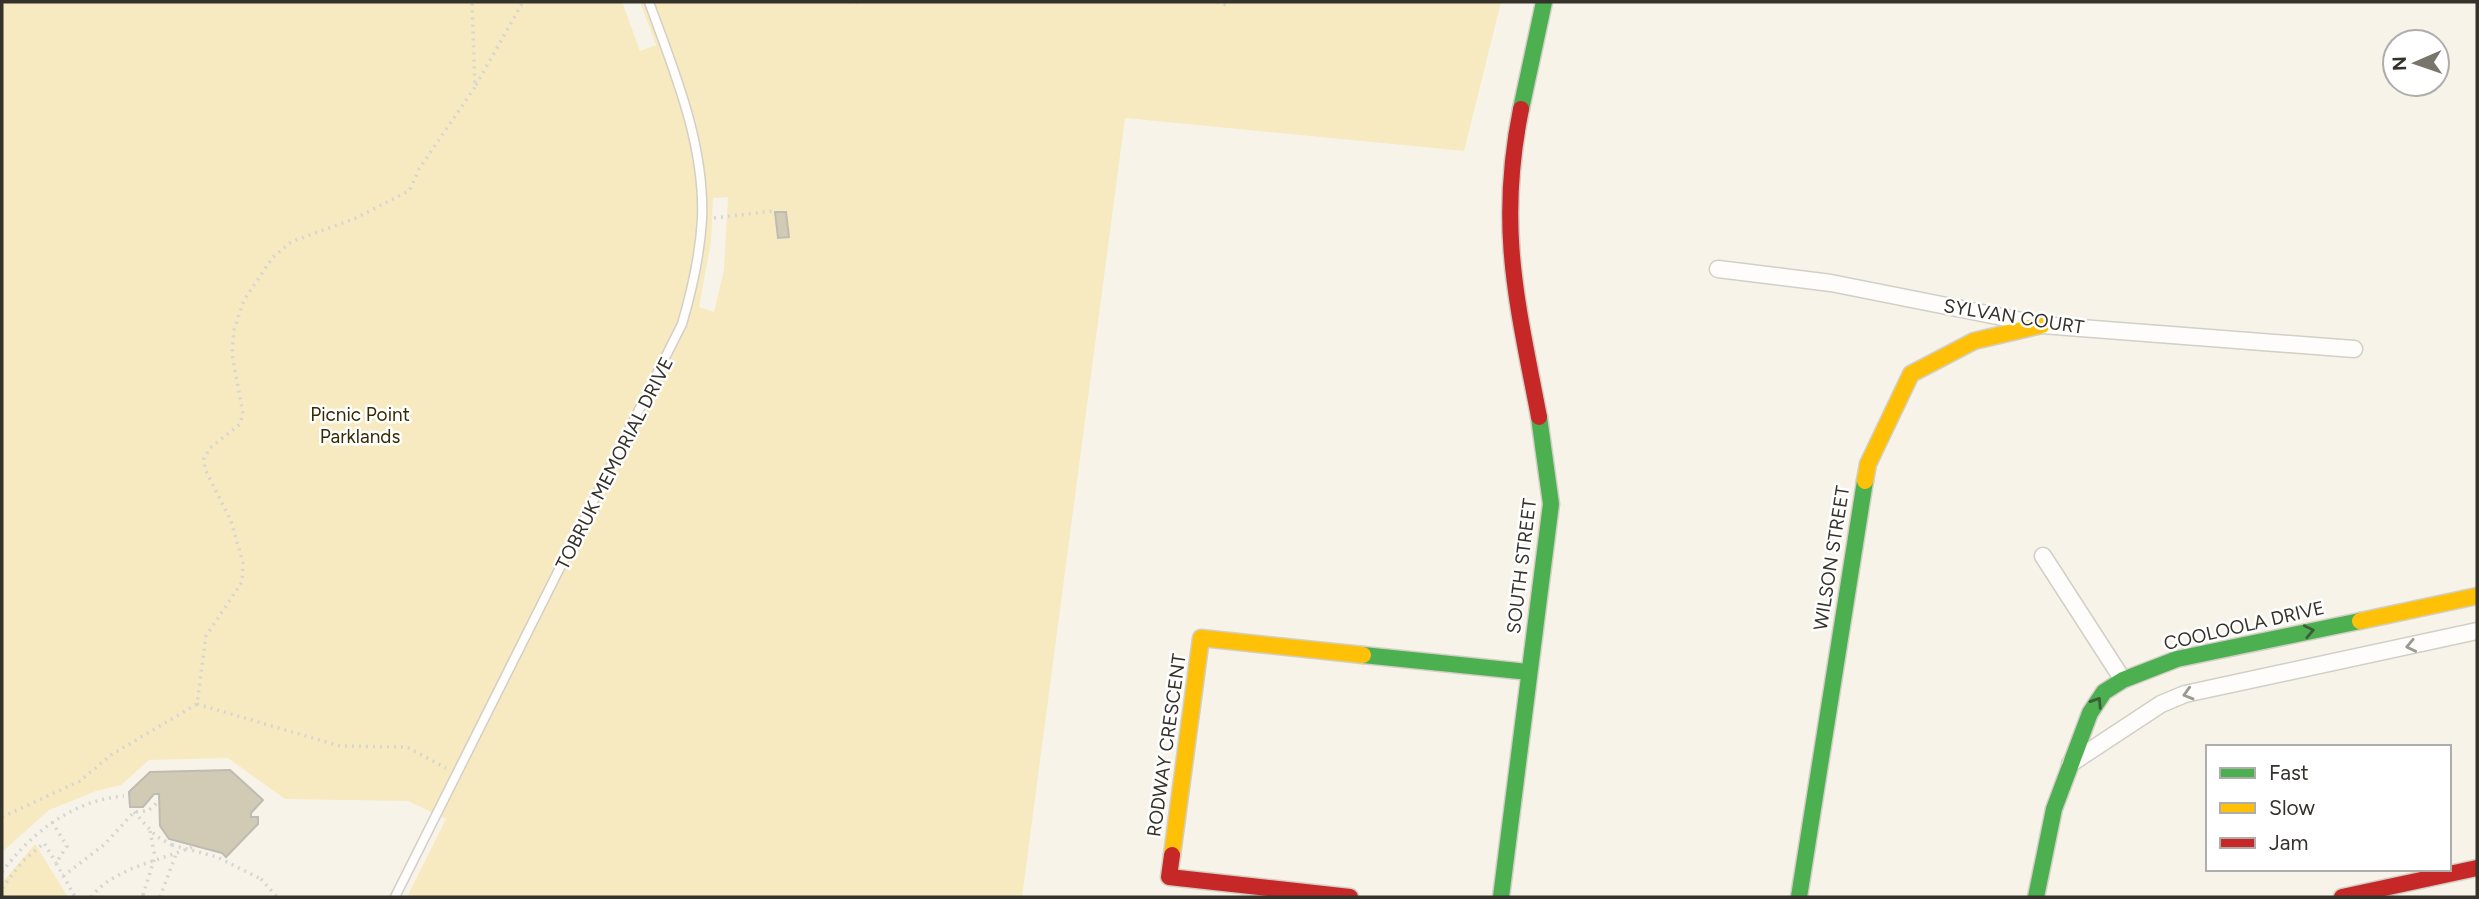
<svg xmlns="http://www.w3.org/2000/svg" width="2479" height="899" font-family="Figtree,sans-serif">
	<rect width="100%" height="100%" fill="#f7f3e8"/>
	<!-- green -->
	<g fill="#f7eac0" fill-rule="evenodd">
		<path d="M2,2h620l18,49 16,-6 -16,-43h861l-37,149 -339,-33 -103,779h-615l39,-78 -38,-18 -123,-2 -57,-41 -79,2 -28,25 -25,6 -47,19 -47,42zM728,197l-4,73 -10,42 -15,-5 12,-65 2,-44z"/>
		<path d="M35,844l33,53h-66v-14z"/>
	</g>
	<!-- building -->
	<g fill="#d1cab4" stroke="#bebbb3" stroke-width="2">
		<path d="M775,212h11l3,25 -11,1z"/>
		<path d="M230,770l33,30 -12,13v4h7v7l-32,33 -4,-4 -53,-14 -9,-13 -1,-32h-5l-11,13h-13l-1,-15 21,-20z"/>
	</g>
	<g fill="none" stroke-linecap="round" stroke-linejoin="round">
		<defs>
			<path id="lane" d="M395,897l287,-573c10,-34 18,-69 20,-105 3,-75 -28,-148 -53,-217"/>
			<g id="street">
				<path d="M1718,269l113,14 211,42 312,24"/>
				<path d="M2043,556l80,124"/>
				<path d="M2070,764l91,-60 24,-10 292,-63"/>
			</g>
			<g id="fast">
				<path d="M1521,109l23,-107"/>
				<path d="M1363,655l166,17"/>
				<path d="M1501,897l50,-393 -12,-87"/>
				<path d="M1799,897l66,-416"/>
				<path d="M2036,897l18,-88 36,-96 14,-21 19,-12 54,-21 183,-38"/>
			</g>
			<g id="slow">
				<path d="M1865,481l3,-17 43,-90 63,-33 68,-16"/>
				<path d="M2360,621l117,-25"/>
				<path d="M1172,855l29,-217 162,17"/>
			</g>
			<g id="jam">
				<path d="M1521,109c-24,118 -4,193 18,308"/>
				<path d="M1172,855l-3,22 181,20"/>
				<path d="M2342,897l135,-29"/>
			</g>
		</defs>
		<!-- lane casing -->
		<use href="#lane" stroke="#d2cfc6" stroke-width="11"/>
		<!-- street casing -->
		<use href="#street" stroke="#d2cfc6" stroke-width="19"/>
		<!-- fast casing -->
		<use href="#fast" stroke="#d2cfc6" stroke-width="19"/>
		<!-- slow casing -->
		<use href="#slow" stroke="#d2cfc6" stroke-width="19"/>
		<!-- jam casing -->
		<use href="#jam" stroke="#d2cfc6" stroke-width="19"/>
		<!-- path -->
		<g stroke="#d7d5d2" stroke-width="3.5" stroke-dasharray="2 5" stroke-linecap="butt">
			<path d="M849,2h12"/>
			<path d="M1217,2l9,3 1,-3"/>
			<path d="M476,85l47,-83"/>
			<path d="M714,218l59,-7"/>
			<path d="M197,704l143,42 67,1 39,21"/>
			<path d="M134,812l22,24 16,9"/>
			<path d="M2,817l78,-36 31,-26 86,-51 9,-68 36,-54 1,-19 -12,-42 -26,-52 -1,-11 6,-10 30,-24 3,-10 -11,-60 2,-24 10,-30 29,-43 18,-15 65,-24 53,-27 10,-22 56,-82 -3,-85"/>
			<path d="M52,822l15,24 -11,17 19,34"/>
			<path d="M150,831l5,26"/>
			<path d="M2,872c29,-39 71,-72 122,-76"/>
			<path d="M63,876l42,-32 29,-32 14,-1 11,-10"/>
			<path d="M261,879l16,18"/>
			<path d="M2,888l21,-27 21,-18 12,20"/>
			<path d="M143,895v2"/>
			<path d="M91,897c23,-29 68,-36 101,-50"/>
			<path d="M160,897l16,-43"/>
		</g>
		<!-- lane -->
		<use href="#lane" stroke="#fefdfc" stroke-width="8"/>
		<!-- street -->
		<use href="#street" stroke="#fefdfc" stroke-width="16"/>
		<!-- fast -->
		<use href="#fast" stroke="#4caf50" stroke-width="16"/>
		<!-- slow -->
		<use href="#slow" stroke="#ffc107" stroke-width="16"/>
		<!-- jam -->
		<use href="#jam" stroke="#c62828" stroke-width="16"/>
		<!-- path-bridge -->
		<g stroke="#d7d5d2" stroke-width="3.5" stroke-dasharray="2 5" stroke-linecap="butt">
			<path d="M172,845l45,12 44,22"/>
			<path d="M143,895l12,-38"/>
		</g>
	</g>
	<!-- one-way arrows -->
	<defs><path id="oneway-chevron" d="M-2-3.5L2.5 0L-2 3.5" fill="none" stroke-width="1.6" stroke-linecap="round" stroke-linejoin="round" transform="scale(1.75)"/></defs>
	<g stroke="#3c5e37">
		<use href="#oneway-chevron" transform="translate(2309 631) rotate(-12)"/>
		<use href="#oneway-chevron" transform="translate(2097 702) rotate(-57)"/>
	</g>
	<g stroke="#999893">
		<use href="#oneway-chevron" transform="translate(2411 646) rotate(168)"/>
		<use href="#oneway-chevron" transform="translate(2188 694) rotate(164)"/>
	</g>
	<g text-anchor="middle" stroke-width="5" stroke-linejoin="round" paint-order="stroke">
		<!-- street labels -->
		<g font-size="19" fill="#34322a" stroke="#fff">
			<text transform="translate(2014 316) rotate(9)" y="7">SYLVAN COURT</text>
			<text transform="translate(614 463) rotate(-63)" y="7">TOBRUK MEMORIAL DRIVE</text>
			<text transform="translate(1831 558) rotate(-81)" y="7">WILSON STREET</text>
			<text transform="translate(1521 566) rotate(-83)" y="7">SOUTH STREET</text>
			<text transform="translate(2244 625) rotate(-13)" y="7">COOLOOLA DRIVE</text>
			<text transform="translate(1166 745) rotate(-82)" y="7">RODWAY CRESCENT</text>
		</g>
		<!-- park labels -->
		<g font-size="19" fill="#372b02" stroke="#fff">
			<text x="360" y="421">Picnic Point<tspan x="360" dy="22">Parklands</tspan></text>
		</g>
	</g>
	<!-- border -->
	<rect width="2479" height="899" fill="none" stroke="#34322a" stroke-width="7"/>
	<!-- legend -->
	<rect x="2206" y="745" width="245" height="126" fill="#ffffff" stroke="#aeadaa" stroke-width="2"/>
	<rect x="2220" y="768" width="35" height="10" fill="#4caf50" stroke="#aeadaa" stroke-width="2"/>
	<text x="2269" y="780" font-size="21" fill="#34322a">Fast</text>
	<rect x="2220" y="803" width="35" height="10" fill="#ffc107" stroke="#aeadaa" stroke-width="2"/>
	<text x="2269" y="815" font-size="21" fill="#34322a">Slow</text>
	<rect x="2220" y="838" width="35" height="10" fill="#c62828" stroke="#aeadaa" stroke-width="2"/>
	<text x="2269" y="850" font-size="21" fill="#34322a">Jam</text>
	<!-- north arrow -->
	<g transform="translate(2416 63) rotate(268)"><circle r="33" fill="#ffffff" stroke="#aeadaa" stroke-width="2"/>
	<path d="M0-5L12 26L0 18L-12 26Z" fill="#78766c"/>
	<text y="-10" font-size="19" font-weight="bold" text-anchor="middle" fill="#34322a">N</text>
	</g>
</svg>
